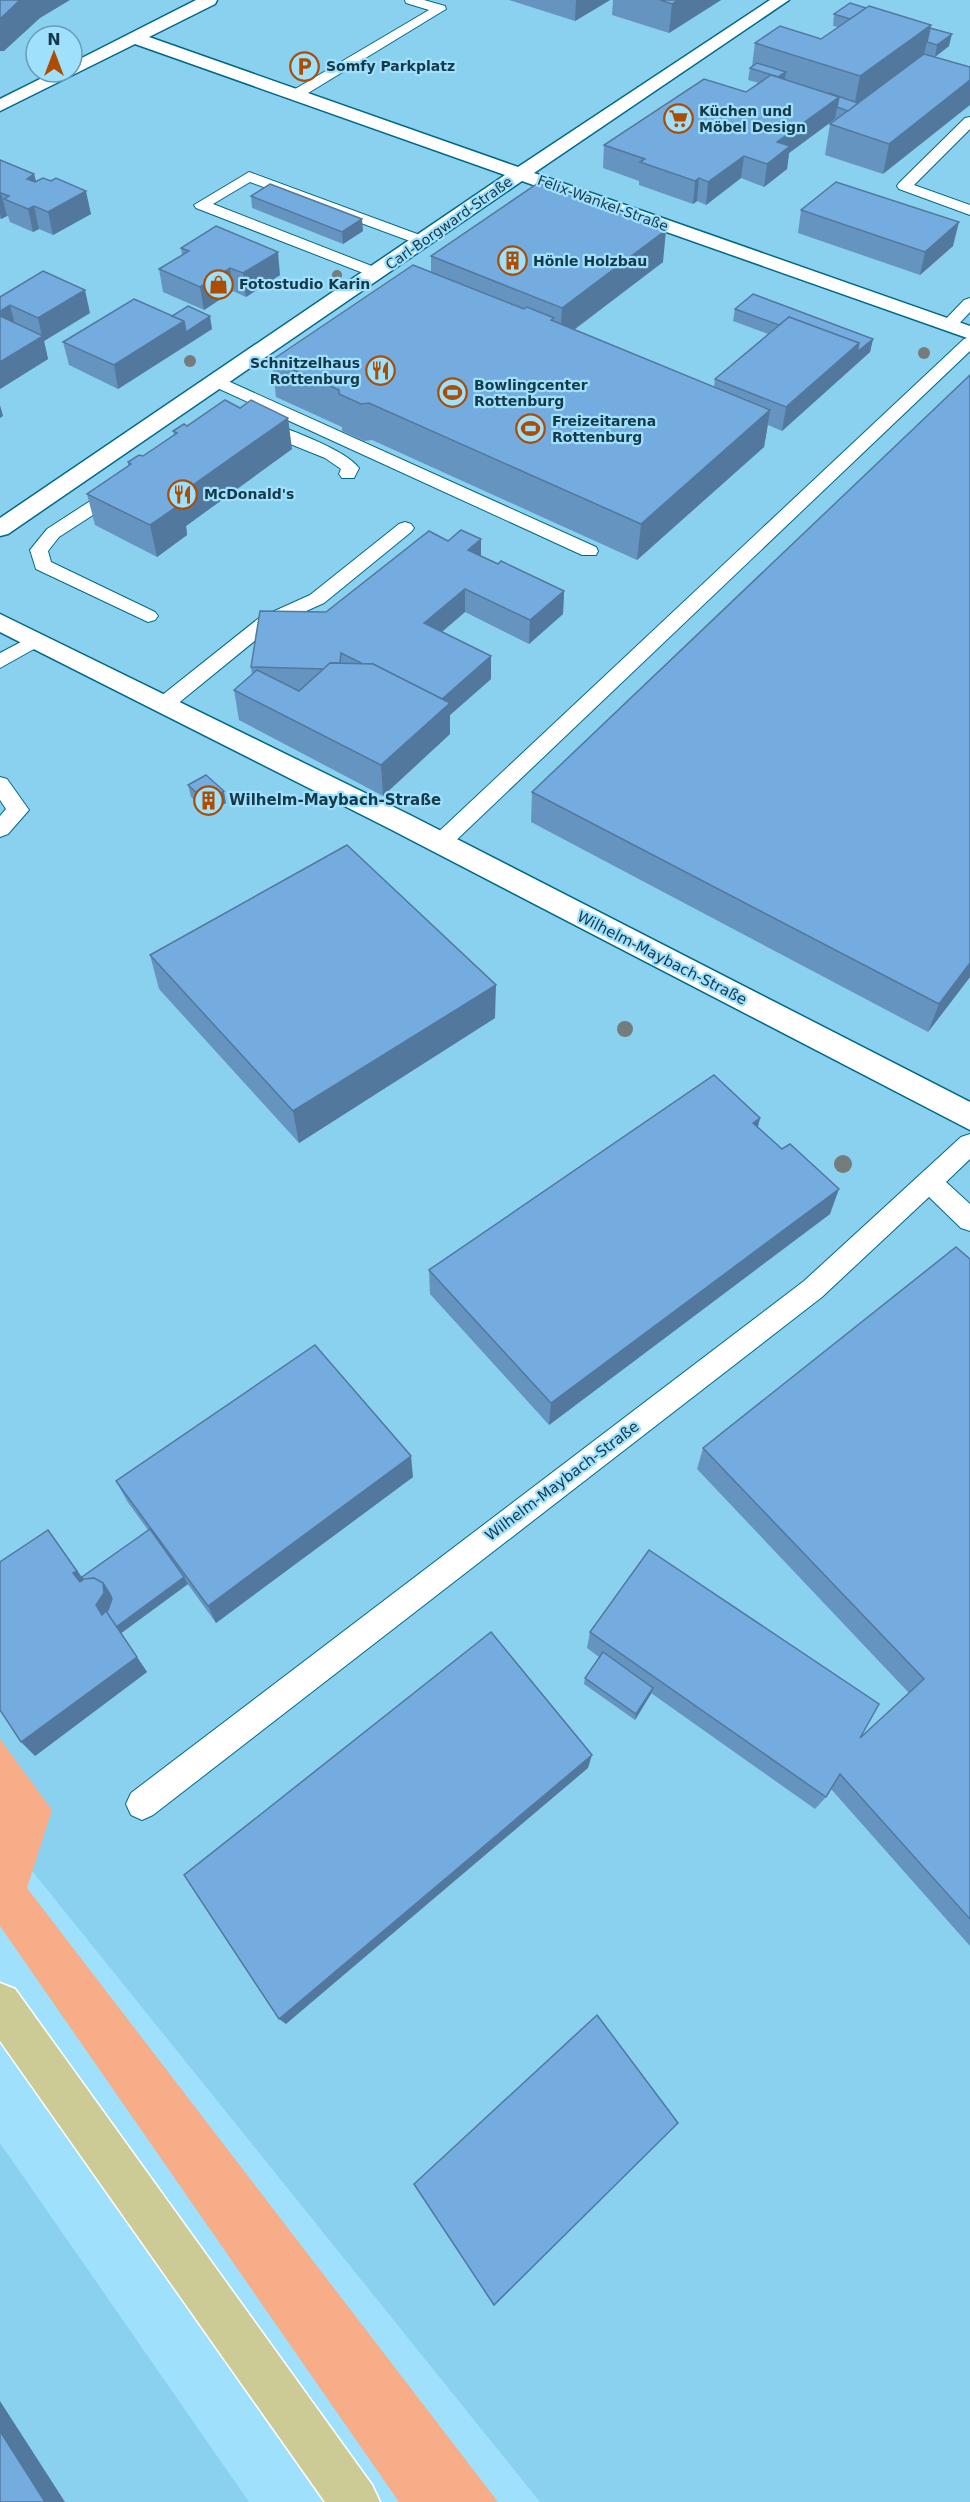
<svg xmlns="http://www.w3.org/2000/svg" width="970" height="2502" font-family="'DejaVu Sans',sans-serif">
	<rect width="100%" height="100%" fill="#9fe0fd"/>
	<!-- built -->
	<g fill="#8ad1f0" fill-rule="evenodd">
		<path d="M0,0h970v2502h-430l-540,-671zM36,36h36v36h-36z"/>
		<path d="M0,2143l249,359h-249z"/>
	</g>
	<!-- green -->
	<path fill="#f6ad88" d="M0,1739l52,71 -25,78 471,614h-99l-399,-576z"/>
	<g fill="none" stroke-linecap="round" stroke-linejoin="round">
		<defs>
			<g id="lane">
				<path d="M405,0h19l21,6 1,3 -146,89h-10l-2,-3 2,-3 139,-82 -23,-7z"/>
				<path d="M970,117v12l-56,56 56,20v10l-71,-26 -2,-3 2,-3 66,-65z"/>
				<path d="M249,172l179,66 3,3 -8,5 -5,-2 -168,-62 -37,22 169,66 2,3 -2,3 -6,2 -180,-70 -2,-3z"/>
				<path d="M970,298v14l-16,17h-12l-2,-3 2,-3 22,-23z"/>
				<path d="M970,337v14l-522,497 -8,3 -8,-3 -3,-5 3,-5 532,-499z"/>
				<path d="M219,377l377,170 2,4 -2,4h-14l-369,-169 -2,-4z"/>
				<path d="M259,420c23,6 86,29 100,48l-5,10h-12l-3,-4 2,-5 -16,-11 -72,-29 -3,-4 3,-4z"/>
				<path d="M121,484l6,1 3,4 -3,4 -68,44 -11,14 3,11 104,50 3,4 -3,4 -7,2 -112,-53 -6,-19 17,-21 68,-44z"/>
				<path d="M405,522l6,2 3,4 -3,4 -87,71 -51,23 -103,84 -7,2 -7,-2 -3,-5 3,-5 103,-82 51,-23 89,-71z"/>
				<path d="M36,634l7,2 3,4 -3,4 -43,24v-15z"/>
				<path d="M0,777l7,2 22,31 -21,24 -8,3v-21l6,-7 -6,-9z"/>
				<path d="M970,1134v25l-24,23 24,22v27l-9,-3 -32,-31 -107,100 -669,518 -11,5 -11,-5 -5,-11 5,-11 673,-512 157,-144z"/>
			</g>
			<g id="street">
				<path d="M196,0h21l-2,4 -66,33 369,130 252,-167h19l-255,173 436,153v13l-448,-158 -514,353 -8,2v-18l505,-343 -370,-131 -135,67v-12l54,-27h18v-9z"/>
				<path d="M0,614l410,201 560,287v28l-580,-301 -390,-197z"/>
			</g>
			<path id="primary" d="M0,1983l15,6 357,496 8,17h-55l-325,-461z"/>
		</defs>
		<!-- lane casing -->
		<use href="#lane" stroke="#00698a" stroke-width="2"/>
		<!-- street casing -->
		<use href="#street" stroke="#00698a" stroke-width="3"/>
		<!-- primary casing -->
		<use href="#primary" stroke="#fff" stroke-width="3"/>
		<!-- lane -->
		<use href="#lane" fill="#fff" fill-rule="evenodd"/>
		<!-- street -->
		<use href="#street" fill="#fff" fill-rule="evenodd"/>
		<!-- primary -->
		<use href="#primary" fill="#cccb95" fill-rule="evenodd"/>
	</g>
	<!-- trees -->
	<g fill="#747c7d">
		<circle cx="337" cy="275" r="5"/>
		<circle cx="924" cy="353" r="6"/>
		<circle cx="190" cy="361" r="6"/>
		<circle cx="625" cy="1029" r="8"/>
		<circle cx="843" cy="1164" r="9"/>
	</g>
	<!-- wall -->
	<g fill="#6594c1">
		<path d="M509,0h101l-35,21z"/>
		<path d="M613,0h108l-52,33 -57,-18z"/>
		<path d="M834,14l97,11 -1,3 19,18 -14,11 -52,117 -58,-19 5,-31 6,-4 -1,-1 -46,34 -2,16 -23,18 -23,-9 -35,27 -9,-4 -4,3 -54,-19v-4l-36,-13 1,-23 142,-53 13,-9 -11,-3 2,-12 2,-2 3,-23 66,-4 17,-12 -5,-1z"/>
		<path d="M0,160l34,14 2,7 55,33 -38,21 -14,-6 -6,3 -23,-10 -2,-6h-1l-6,3 -1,-1z"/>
		<path d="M251,196l112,35 -20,13 -91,-36z"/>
		<path d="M801,210l152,36 -33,29 -122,-42z"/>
		<path d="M181,248l99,27 -34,22 -13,-6 -29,19 -41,-18 -4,-23 23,-14z"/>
		<path d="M431,256l232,6 -89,68 140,57 1,-8 53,-45 -35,-13 2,-12 138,30 -3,13 -88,79 -14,-6 -4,22 -127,113 -265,-120 -8,1 -22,-10v-4l-66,-30 -4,-37 159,-88z"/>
		<path d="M0,297l90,16 -46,28 4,18 -48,30z"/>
		<path d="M172,316l40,13 -94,60 -49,-24 -6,-23z"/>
		<path d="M970,375v602l-42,55 -397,-210 1,-30z"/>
		<path d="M187,426l105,23 -106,77 1,9 -30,22 -62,-32 -8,-31 41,-28v-4l15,-6 31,-21 -1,-4z"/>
		<path d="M481,539v17l17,8 66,27 -1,23 -34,30 -64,-32 -23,20 49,24v23l-41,36v19l-67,62 -144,-76 -5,-30 18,-15 -1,-8 75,-55 122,-71z"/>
		<path d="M188,785l38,18 -18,10 -17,-16z"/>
		<path d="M150,955l345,63 -196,125 -140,-154z"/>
		<path d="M760,1118l-2,9 72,87 -281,211 -119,-131 -1,-24z"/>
		<path d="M970,1259v687l-139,-157 -5,8 -11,12 -164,-116 -16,27 -51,-36 1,-6 14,-21 -12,-9 3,-16 270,106 49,-45 -212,-224 6,-21z"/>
		<path d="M413,1477l-197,146 -29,-40 1,1 -67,49 26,39 -112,84 13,-226 34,47 66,-47 -21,-29 -11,-20z"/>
	</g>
	<!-- shaded-wall -->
	<g fill="#52789d">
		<path d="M20,0h50l-30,18 -36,33h-4v-32z"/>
		<path d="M576,0h34l-35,21z"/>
		<path d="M678,0h43l-52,33 3,-29z"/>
		<path d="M931,25l-7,29 -70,53 6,-31z"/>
		<path d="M952,34l-3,12 -14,11 2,-12z"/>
		<path d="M786,72l-2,12 -6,-7z"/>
		<path d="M970,80v25l-87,69 6,-30z"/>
		<path d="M839,97l-4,22 -46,34 -2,16 -23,18 3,-23 10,-22z"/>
		<path d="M744,156l-3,22 -35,27 2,-23z"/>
		<path d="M34,174l6,23 -13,-18z"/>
		<path d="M699,178l-2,23 -4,3 2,-23z"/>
		<path d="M86,191l5,23 -38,21 -5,-23z"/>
		<path d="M0,193h1l6,23 -6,3 -1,-6z"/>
		<path d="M34,206l5,23 -6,3 -5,-23z"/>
		<path d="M362,219l1,12 -20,13 -1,-12z"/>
		<path d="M959,222l-6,24 -33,29 5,-23z"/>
		<path d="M666,230l-3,32 -103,78 2,-32z"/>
		<path d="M278,252l2,23 -34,22 -3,-24z"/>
		<path d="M230,268l3,23 -29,19 -4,-23z"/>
		<path d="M85,290l5,23 -46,28 4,18 -48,30v-27l42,-26 -4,-18z"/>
		<path d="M10,305l6,24 -16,2v-20z"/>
		<path d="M210,316l2,13 -94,60 -4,-24 70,-44z"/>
		<path d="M873,339l-3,13 -88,79 4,-24 73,-64z"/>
		<path d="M0,405l3,11 -3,2z"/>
		<path d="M770,410l-6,37 -127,113 4,-36z"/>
		<path d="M288,418l4,31 -106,77 1,9 -30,22 -7,-32 23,-26z"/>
		<path d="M481,539v24l-13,-13z"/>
		<path d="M465,589v23l-40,34 -1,-23z"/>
		<path d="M564,591l-1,23 -34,30 1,-24z"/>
		<path d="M491,656v23l-41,36v19l-67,62 -2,-31 56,-62z"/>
		<path d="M224,791l2,12 -18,10 -2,-12z"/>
		<path d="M970,963v14l-42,55 11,-28z"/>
		<path d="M496,985l-1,33 -196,125 -6,-32z"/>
		<path d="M760,1118l-7,26v-21z"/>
		<path d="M839,1189l-9,25 -281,211 2,-22z"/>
		<path d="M411,1456l2,21 -197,146 -8,-17z"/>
		<path d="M74,1567l13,17 -1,7 -13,-18z"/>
		<path d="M184,1577l4,7 -68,50 -6,-2 -18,-27 7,-22z"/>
		<path d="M137,1657l10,15 -112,84 -14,-14z"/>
		<path d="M653,1688l-2,6 -16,26 1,-6z"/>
		<path d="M592,1755l-4,13 -302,256 -7,-5z"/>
		<path d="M0,2401l65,101h-20l-45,-71z"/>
	</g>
	<!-- building -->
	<g fill="#75ace0" stroke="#52789d" stroke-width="1.5">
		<path d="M0,0h20l-20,19z"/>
		<path d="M660,0h18l-6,4z"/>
		<path d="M850,3l16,5 -16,11 -16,-5z"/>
		<path d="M869,6l62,19 -71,51 -105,-33 25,-17 41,13z"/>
		<path d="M930,28l22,6 -15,11 -10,-3z"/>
		<path d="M924,54l46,13v13l-81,64 -59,-20z"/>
		<path d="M757,63l29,9 -8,5 -28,-9z"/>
		<path d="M771,75l68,22 -62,45 13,4 -23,18 -23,-8 -36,26 -9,-4 -4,3 -55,-19 5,-3 -41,-14 100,-66 42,13z"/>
		<path d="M829,93l29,10 -10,8 -11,-4 2,-10z"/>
		<path d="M0,160l34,14 -7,5 8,3 8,-4 8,3 5,-3 30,13 -38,21 -14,-6 -6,3 -24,-10 5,-3 -8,-3h-1z"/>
		<path d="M836,182l123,40 -34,30 -124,-42z"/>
		<path d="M538,183l128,47 -104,78 -131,-52z"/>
		<path d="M270,184l92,35 -20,13 -91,-36z"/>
		<path d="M216,226l62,26 -35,21 -13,-5 -30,19 -41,-18 30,-18 -8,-3z"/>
		<path d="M413,265l111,44 3,-2 27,11 -3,2 219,90 -129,114 -272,-121 -8,1 -22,-10v-4l-67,-30z"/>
		<path d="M43,271l42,19 -47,28 -28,-13 -10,6v-14z"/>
		<path d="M753,294l120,45 -16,13 2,-9 -70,-26 -10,8 -44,-16z"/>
		<path d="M134,299l50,22 -70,44 -51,-23z"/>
		<path d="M188,306l22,10 -24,16 -2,-11 -12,-5z"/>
		<path d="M0,316l43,20 -43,26z"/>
		<path d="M789,317l70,26 -73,64 -71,-28z"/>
		<path d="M970,375v588l-31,41 -407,-212z"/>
		<path d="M225,400l15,8 11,-8 37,18 -115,81 9,4 -32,22 -63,-31 44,-30 -3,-2 11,-7 4,1 34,-23 -4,-2 11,-7 3,2z"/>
		<path d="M461,530l20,9 -13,11 30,14 3,-3 63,30 -34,29 -65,-31 -41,34 67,33 -49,43 -69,-35h-10l-22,-11 -1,10h-10l-6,6 -73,-2 9,-56 66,1 103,-81 19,10z"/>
		<path d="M330,663l43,1 77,39 -69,62 -147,-75 23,-20 42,21z"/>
		<path d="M206,775l18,16 -18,10 -18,-16z"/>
		<path d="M347,845l149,140 -203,126 -143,-156z"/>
		<path d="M714,1075l46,43 -7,5 29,26 8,-5 49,45 -288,214 -122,-133z"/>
		<path d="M956,1247l14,12v660l-130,-145 -14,23 -236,-165 59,-82 230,154 -19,34 64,-59 -221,-231z"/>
		<path d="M315,1345l96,111 -203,150 -92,-125z"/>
		<path d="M150,1529l34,48 -68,50 -3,-5 -4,3 4,-3 -7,-10 2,-2 4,-11 -2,-5 -7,-11 -9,-5 -11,2 -1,-3z"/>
		<path d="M48,1530l26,37 3,4 -4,2 7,9 4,-3 10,-1 9,5 1,10 -8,12 6,10 4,-4 31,46 -116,85 -21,-32v-148z"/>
		<path d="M491,1632l101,123 -313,264 -95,-144z"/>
		<path d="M603,1652l50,36 -17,26 -51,-36z"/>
		<path d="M597,2015l81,108 -184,182 -80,-121z"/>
		<path d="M0,2431l45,71h-45z"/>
	</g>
	<!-- icons -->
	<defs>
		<symbol id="parking-ring" viewBox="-11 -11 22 22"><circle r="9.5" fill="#9fe0fd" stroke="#ad4d03" stroke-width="1.5"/><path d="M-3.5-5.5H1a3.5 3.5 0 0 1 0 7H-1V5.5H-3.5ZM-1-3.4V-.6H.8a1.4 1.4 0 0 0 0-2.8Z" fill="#ad4d03"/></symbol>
		<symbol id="supermarket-ring" viewBox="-11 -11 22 22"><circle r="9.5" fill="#9fe0fd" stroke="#ad4d03" stroke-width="1.5"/><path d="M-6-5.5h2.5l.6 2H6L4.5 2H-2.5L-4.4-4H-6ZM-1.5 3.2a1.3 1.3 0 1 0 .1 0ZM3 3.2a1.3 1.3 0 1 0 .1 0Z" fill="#ad4d03"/></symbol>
		<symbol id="building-ring" viewBox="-11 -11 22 22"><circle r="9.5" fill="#9fe0fd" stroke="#ad4d03" stroke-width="1.5"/><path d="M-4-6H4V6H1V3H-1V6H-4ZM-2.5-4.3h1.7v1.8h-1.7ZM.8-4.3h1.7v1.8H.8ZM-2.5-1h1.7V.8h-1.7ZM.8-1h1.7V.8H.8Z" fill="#ad4d03"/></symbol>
		<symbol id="shop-ring" viewBox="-11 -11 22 22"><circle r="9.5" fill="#9fe0fd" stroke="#ad4d03" stroke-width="1.5"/><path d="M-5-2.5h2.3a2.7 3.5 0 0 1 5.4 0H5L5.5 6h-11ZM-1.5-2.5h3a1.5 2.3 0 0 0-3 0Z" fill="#ad4d03"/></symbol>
		<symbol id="restaurant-ring" viewBox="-11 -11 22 22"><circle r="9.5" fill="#9fe0fd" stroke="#ad4d03" stroke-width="1.5"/><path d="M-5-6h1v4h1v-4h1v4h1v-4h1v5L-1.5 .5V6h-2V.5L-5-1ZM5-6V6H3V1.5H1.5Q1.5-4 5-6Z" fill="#ad4d03"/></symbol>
		<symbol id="stadium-ring" viewBox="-11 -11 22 22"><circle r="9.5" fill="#9fe0fd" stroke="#ad4d03" stroke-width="1.5"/><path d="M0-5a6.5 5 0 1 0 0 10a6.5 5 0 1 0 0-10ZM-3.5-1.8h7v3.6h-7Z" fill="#ad4d03"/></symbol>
	</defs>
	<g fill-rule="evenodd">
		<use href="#parking-ring" x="288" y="50" width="33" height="33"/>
		<use href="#supermarket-ring" x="662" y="102" width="33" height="33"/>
		<use href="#building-ring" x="496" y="244" width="33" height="33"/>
		<use href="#shop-ring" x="202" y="268" width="33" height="33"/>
		<use href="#restaurant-ring" x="364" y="354" width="33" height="33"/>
		<use href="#stadium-ring" x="436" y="376" width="33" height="33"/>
		<use href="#stadium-ring" x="514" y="412" width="33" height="33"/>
		<use href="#restaurant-ring" x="166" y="478" width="33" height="33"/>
		<use href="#building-ring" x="192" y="784" width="33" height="33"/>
	</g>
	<g text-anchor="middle" stroke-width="4.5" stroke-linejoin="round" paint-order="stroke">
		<!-- far-poi labels -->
		<g font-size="14" font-weight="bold" fill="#153948" stroke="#9fe0fd" text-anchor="start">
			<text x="326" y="71">Somfy Parkplatz</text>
			<text x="699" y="116">Küchen und<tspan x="699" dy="16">Möbel Design</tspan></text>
			<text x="533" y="266">Hönle Holzbau</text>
			<text x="239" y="289">Fotostudio Karin</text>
			<text x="360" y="368" text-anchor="end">Schnitzelhaus<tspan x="360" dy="16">Rottenburg</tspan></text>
			<text x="474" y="390">Bowlingcenter<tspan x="474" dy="16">Rottenburg</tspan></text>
			<text x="552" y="426">Freizeitarena<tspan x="552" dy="16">Rottenburg</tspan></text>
			<text x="204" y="499">McDonald's</text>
		</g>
		<!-- far-street labels -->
		<g font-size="14" fill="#153948" stroke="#9fe0fd">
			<text transform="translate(603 203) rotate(20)" y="5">Felix-Wankel-Straße</text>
			<text transform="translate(449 223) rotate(-35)" y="5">Carl-Borgward-Straße</text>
		</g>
		<!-- poi labels -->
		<g font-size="15" font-weight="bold" fill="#153948" stroke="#9fe0fd" text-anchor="start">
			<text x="229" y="805">Wilhelm-Maybach-Straße</text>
		</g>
		<!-- street labels -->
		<g font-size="15" fill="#153948" stroke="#9fe0fd">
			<text transform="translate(662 958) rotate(27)" y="5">Wilhelm-Maybach-Straße</text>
			<text transform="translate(562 1481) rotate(-37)" y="5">Wilhelm-Maybach-Straße</text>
		</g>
	</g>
	<!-- north arrow -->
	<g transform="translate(54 54)"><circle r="28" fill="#9fe0fd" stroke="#689db5" stroke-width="1.5"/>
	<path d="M0-4.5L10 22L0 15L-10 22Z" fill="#ad4d03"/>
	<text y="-9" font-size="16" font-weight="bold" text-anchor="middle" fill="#153948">N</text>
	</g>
</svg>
